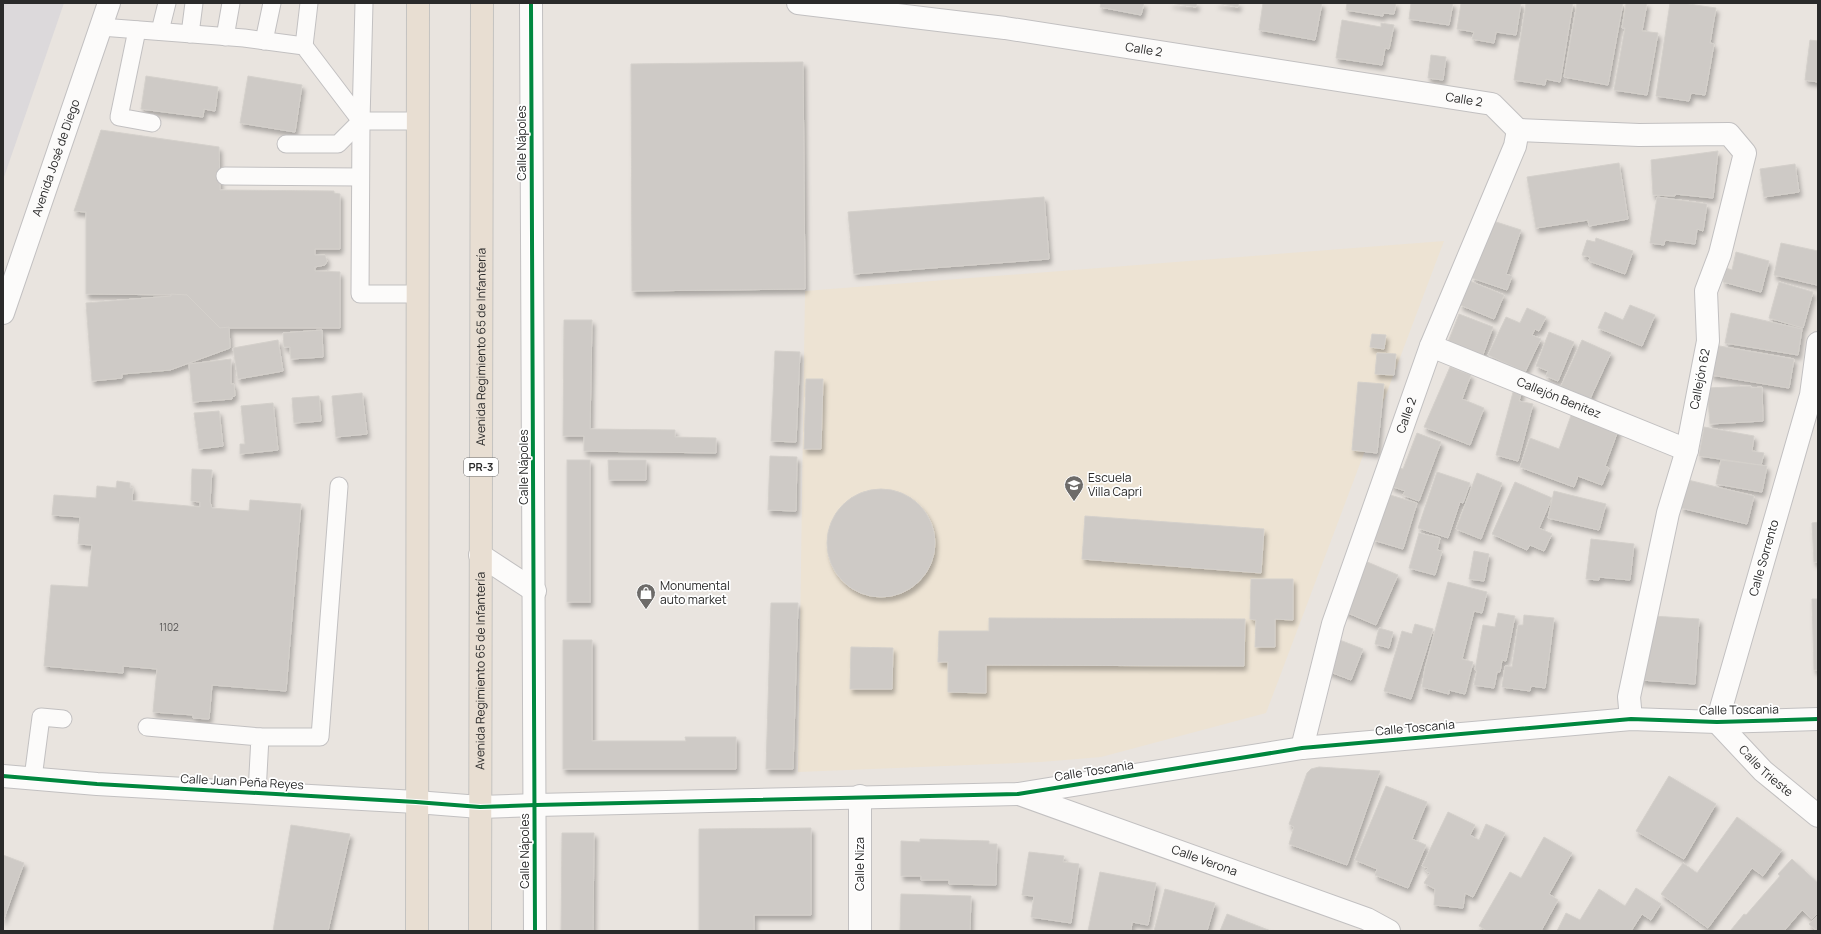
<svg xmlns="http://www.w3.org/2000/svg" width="1821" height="934" font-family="Manrope,sans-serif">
	<defs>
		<filter id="shadow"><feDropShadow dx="2.5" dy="4.5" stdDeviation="2" flood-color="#0004"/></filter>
	</defs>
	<rect width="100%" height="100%" fill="#e9e4df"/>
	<!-- industrial -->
	<path fill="#dcd9db" d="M3,3h61l-61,177z"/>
	<!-- education -->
	<path fill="#ede3d3" d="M1444,241l-178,472 -165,44 -60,5 -243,10 7,-481z"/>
	<!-- building -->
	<g fill="#cecac6" stroke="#d4d0cb" filter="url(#shadow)">
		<path d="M1101,3h43l-3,12 -41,-8z"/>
		<path d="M1170,3h27l-1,4z"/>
		<path d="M1216,3h23l-1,4z"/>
		<path d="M1263,3h59l-7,37 -56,-10z"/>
		<path d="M1347,3h49l-2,11 -11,-1v3l-37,-6z"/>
		<path d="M1411,3h42l-4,22 -40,-6z"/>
		<path d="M1461,3h60l-5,32 -20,-3 -2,11 -22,-4 2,-7 -17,-3z"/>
		<path d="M1526,3h47l-13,79 -14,-3 -1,6 -31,-5z"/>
		<path d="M1577,3h46l-15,82 -44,-8z"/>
		<path d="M1626,3h21l-5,28 16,2 -11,62 -33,-5 11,-62h-3z"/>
		<path d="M1670,3h12l34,5 -6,35 4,1 -9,51 -14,-2 -2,8 -33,-5z"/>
		<path d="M1342,20l39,7v-4l13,2 -5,24 -4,-1 -3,17 -46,-7z"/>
		<path d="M1810,40l8,1v41l-13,-2z"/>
		<path d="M1431,55l15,2 -3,23 -15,-2z"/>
		<path d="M803,62l2,227 -173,2 -1,-227z"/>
		<path d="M146,76l72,11 -3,24 -11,-2 -1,8 -62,-8z"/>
		<path d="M248,76l54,9 -7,47 -55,-9z"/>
		<path d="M101,130l118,17 1,43 114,1v2l6,1v55h-25v6h10l2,6 -2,4 -10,2v4l25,1v56h-120l-33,-33 -101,-1v-82l-12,-1z"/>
		<path d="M1718,151l-5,47 -38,-4v2l-22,-1 -2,-35z"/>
		<path d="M1619,163l9,56 -39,7 -1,-6 -52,8 -9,-51z"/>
		<path d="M1795,164l4,28 -35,5 -4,-28z"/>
		<path d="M1044,197l5,62 -195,15 -6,-62z"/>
		<path d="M1657,197l50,7 -4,27 -6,-2 -2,15 -30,-4 -1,5 -14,-2z"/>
		<path d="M1490,220l31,10 -15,44 6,2 -5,14 -35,-12z"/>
		<path d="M1596,238l37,13 -8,23 -36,-13 1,-4 -8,-2 5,-15 8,2z"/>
		<path d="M1781,243l37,8 -1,34 -43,-10z"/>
		<path d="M1736,252l33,9 -8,31 -38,-10 3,-14 6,2z"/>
		<path d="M1470,281l34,14 -10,24 -34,-14z"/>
		<path d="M1779,282l34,10 -10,36 -34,-10z"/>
		<path d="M171,294l16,1 33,33 9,-1 1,21 -60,22 -48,4v4l-30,3 -6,-78 85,-7z"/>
		<path d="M1630,305l25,10 -13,31 -44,-18 7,-16 18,8z"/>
		<path d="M1527,308l19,9 -7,14 -4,-2 -3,6 9,4 -16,33 -37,-17 18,-38 14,6z"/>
		<path d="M1731,313l71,16 -4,26 -73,-12z"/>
		<path d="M1459,314l34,13 -12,33 -35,-13z"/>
		<path d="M564,320h28l-2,109 85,1v7l41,1v15l-132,-2v-15h-21z"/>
		<path d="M322,330l1,27 -32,2 -1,-12h-6l-1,-14z"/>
		<path d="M1549,332l25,10 -16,39 -12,-5 2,-5 -12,-5z"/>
		<path d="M1372,334l14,1 -2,14 -14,-2z"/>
		<path d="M278,340l5,31 -45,8 -5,-31z"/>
		<path d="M1582,340l29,13 -21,46 -29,-13z"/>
		<path d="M1714,345l80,14 -5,29 -78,-13z"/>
		<path d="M775,351l25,1 -4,90 -25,-1z"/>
		<path d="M1377,353l19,1 -2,21 -19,-1z"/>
		<path d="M231,359v25h3l1,12 -3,1v2l-39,3 -4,-38z"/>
		<path d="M1450,367l21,8 -9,24 22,9 -14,37 -46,-18z"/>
		<path d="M806,379h17l-2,70h-17z"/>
		<path d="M1358,382l26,2 -7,69 -25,-3z"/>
		<path d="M1515,385l8,2 -4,14 14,3 -15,57 -22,-6z"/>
		<path d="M1751,386v2l11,-1 1,34 -53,3 -3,-36z"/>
		<path d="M362,393l5,41 -31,3 -4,-41z"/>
		<path d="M319,396l2,25 -27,2 -2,-25z"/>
		<path d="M273,403l5,47 -38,4v-10h5l-4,-38z"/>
		<path d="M1573,410l46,18 -14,38 4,2 -7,17 -24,-9 -4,11 -54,-20 10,-29 29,11z"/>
		<path d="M219,411l4,35 -24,3 -5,-36z"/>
		<path d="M1704,427l50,9 -2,15 12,2 -3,12 -62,-9z"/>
		<path d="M1417,433l24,9 -22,59 -16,-6 2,-4 -14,-5 7,-19 5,2z"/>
		<path d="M770,456l27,1 -1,54 -28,-1z"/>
		<rect x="567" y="460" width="23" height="142"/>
		<path d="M608,460h38v20h-37z"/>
		<path d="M1721,460l46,6 -5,26 -46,-8z"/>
		<path d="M192,469l20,1 -2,32 2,6 37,3 1,-11 51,4 -15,187 -74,-6 -3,34 -16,-1v-3l-40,-3 4,-43 -34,-3v7l-79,-7 7,-81 37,2 4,-42 -14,-1 2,-27 -28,-2 2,-20 42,3 1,-12 19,2 1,-7 13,2v5h3l-1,13 68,6v-5l-9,-1z"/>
		<path d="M1437,472l33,11 -7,20 -3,-1 -12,36 -30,-10z"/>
		<path d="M1477,473l25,10 -21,56 -25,-10z"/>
		<path d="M1688,480l66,16 -7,28 -66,-16z"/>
		<path d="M1515,482l37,16 -13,30 13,6 -8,17 -14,-6 -3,5 -35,-16z"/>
		<circle cx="881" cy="543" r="54"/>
		<path d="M1554,491l52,13 -7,26 -51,-12z"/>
		<path d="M1387,494l30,9 -14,46 -30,-9z"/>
		<path d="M1085,516l179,13 -3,44 -179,-14z"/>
		<path d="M1818,522v40h-4l-2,-39z"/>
		<path d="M1419,533l21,5 -3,12 5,1 -7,24 -26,-7z"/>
		<path d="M1591,539l43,5 -4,36 -31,-3v3l-13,-1z"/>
		<path d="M1474,551l15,3 -5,27 -15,-2z"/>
		<path d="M1365,561l33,14 -22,50 -33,-14z"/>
		<path d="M1251,579h42v41l-18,-1v28h-20l1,-27 -6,-1z"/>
		<path d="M1448,582l39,10 -5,21 -8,-2 -12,48 11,3 -8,32 -16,-4v4l-27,-7 3,-19z"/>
		<path d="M1812,599h6v71h-4z"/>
		<path d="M771,603h27l-5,166h-27z"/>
		<path d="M1498,613l17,3 -9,45 -4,-1 -2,12h-3l-3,16 -20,-3 3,-14 -2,-1 8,-45 12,2z"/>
		<path d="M1524,615l30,3 -9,70 -14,-2 -1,5 -28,-4 3,-21 7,1 6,-42h5z"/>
		<path d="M1653,616l46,3 -4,65 -54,-4z"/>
		<path d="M989,618l256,1 -1,47 -258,-1v28l-38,-1v-30h-10l1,-31h50z"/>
		<path d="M1415,624l18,5 -22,70 -27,-8 18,-60 10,3z"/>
		<path d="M1379,628l14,4 -4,16 -14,-4z"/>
		<path d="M1337,639l26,10 -12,31 -26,-10z"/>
		<path d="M563,640h29v101h94l-1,-4h51v32h-173z"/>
		<path d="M851,647l42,1 -1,41h-42z"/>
		<path d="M1319,767l61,4 -33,94 -58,-21 5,-17 -5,-3 18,-51 4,-4z"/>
		<path d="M1669,776l47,28 -32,55 -48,-28z"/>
		<path d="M1386,786l41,16 -15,37 14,6 -18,43 -33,-13 2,-6 -22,-9z"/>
		<path d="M1448,812l27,13 -5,10 9,5 7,-16 19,9 -32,64 -8,-4 -2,15 -29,-3 1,-16 -11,-6 6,-10 -4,-2 2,-3 -6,-2z"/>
		<path d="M1737,817l45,33 -19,26 -11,-8 -44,60 -47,-34 22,-31 14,10z"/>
		<path d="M291,825l59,9 -22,97h-55z"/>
		<path d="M811,828v87h-57v16h-55v-102z"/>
		<path d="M562,833h32l-1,98h-32z"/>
		<path d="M1544,837l28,16 -23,41 9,6 -17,31h-54l-8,-5 31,-54 11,6z"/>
		<path d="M920,839l69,2v3h8l-1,41 -47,-1v-4h-28v-4h-20v-35l19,1z"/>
		<path d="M1029,852l35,4 -1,6 16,2 -8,59 -40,-6 3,-21 -12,-1z"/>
		<path d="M3,855l21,8 -21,58z"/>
		<path d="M1792,859l26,24v30l-6,6 -10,-9 -18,21h-52l-1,-1 13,-16 2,1 34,-39 -2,-2z"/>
		<path d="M1100,872l56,11 -8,42 -16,-3 -1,9h-43z"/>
		<path d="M1636,888l25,16 -10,16 -9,-6 -11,17h-74l9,-18 14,7 19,-31 26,17z"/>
		<path d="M1165,889l50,14 -8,28h-53z"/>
		<path d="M901,894l70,2 -1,35h-70z"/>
		<path d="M1227,914l44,17h-51z"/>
		<path d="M1818,915v16h-1l-8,-7z"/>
	</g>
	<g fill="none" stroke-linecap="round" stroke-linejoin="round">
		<defs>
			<g id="service">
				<path d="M364,3l-3,118h57"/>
				<path d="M101,27l143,11 60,8 57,75 -1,173h57"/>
				<path d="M137,30l-18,87 33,6"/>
				<path d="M160,31l7,-28"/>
				<path d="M190,34l4,-31"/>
				<path d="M225,37l6,-34"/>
				<path d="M264,41l8,-38"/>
				<path d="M304,46l5,-43"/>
				<path d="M286,144h52l23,-23"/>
				<path d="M225,176l135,1"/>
				<path d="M147,727l113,10 -3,56"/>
				<path d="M260,737h60l19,-251"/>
				<path d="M33,778l8,-61 22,2"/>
			</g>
			<g id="minor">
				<path d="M531,3l4,928"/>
				<path id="s1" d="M798,3l207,25 487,76 26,26"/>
				<path d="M1518,130l121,5 90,-1 16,19 -25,101 -14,37 2,50 -21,109 -19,63 -39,184 2,22"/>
				<path id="s2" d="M1818,343l-7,52 -94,327 46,49 55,45"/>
				<path id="s3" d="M1431,346l256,104"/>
				<path d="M480,555l55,36"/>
				<path id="s4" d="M1302,748l31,-124 98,-278 84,-200 3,-16"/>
				<path d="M3,776l94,8 319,18 64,5 56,-2 482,-11 284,-46 329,-29 86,3 101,-3"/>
				<path id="s5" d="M1019,794l348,125 22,12"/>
				<path d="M860,796v135"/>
			</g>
			<g id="tertiary">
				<path id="s6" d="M3,313l106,-310"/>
			</g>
			<g id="trunk">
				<path d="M417,931l1,-928"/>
				<path id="s7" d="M480,931l2,-928"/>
			</g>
		</defs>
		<!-- service casing -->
		<use href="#service" stroke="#c2c0c1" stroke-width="19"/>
		<!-- minor casing -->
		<use href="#minor" stroke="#c2c0c1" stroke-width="24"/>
		<!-- tertiary casing -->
		<use href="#tertiary" stroke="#c2c0c1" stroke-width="24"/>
		<!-- trunk casing -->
		<use href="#trunk" stroke="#c4c3c1" stroke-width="24"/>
		<!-- service -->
		<use href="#service" stroke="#fcfbfa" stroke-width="17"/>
		<!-- minor -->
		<use href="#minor" stroke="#fcfbfa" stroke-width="22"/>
		<!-- tertiary -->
		<use href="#tertiary" stroke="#fcfbfa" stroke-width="22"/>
		<!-- trunk -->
		<use href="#trunk" stroke="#e8ded2" stroke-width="22"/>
		<defs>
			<g id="cycleway">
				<path d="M531,3l4,928"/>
				<path d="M3,776l94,8 319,18 64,5 56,-2 482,-11 284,-46 329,-29 86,3 101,-3"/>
			</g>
		</defs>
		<!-- cycleway casing -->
		<use href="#cycleway" stroke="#fff" stroke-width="6"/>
		<!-- cycleway -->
		<use href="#cycleway" stroke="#00873e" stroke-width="4"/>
	</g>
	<!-- icons -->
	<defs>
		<symbol id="school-pin" viewBox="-11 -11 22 30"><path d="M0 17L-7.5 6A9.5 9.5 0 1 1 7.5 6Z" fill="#6d6b69" stroke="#fff"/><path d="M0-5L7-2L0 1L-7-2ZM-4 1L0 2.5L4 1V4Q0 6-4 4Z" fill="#fff"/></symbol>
		<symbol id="shop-pin" viewBox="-11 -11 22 30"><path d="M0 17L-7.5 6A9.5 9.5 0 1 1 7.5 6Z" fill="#6d6b69" stroke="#fff"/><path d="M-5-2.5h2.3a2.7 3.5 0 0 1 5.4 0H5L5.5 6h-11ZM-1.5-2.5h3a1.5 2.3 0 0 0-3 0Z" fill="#fff"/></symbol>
	</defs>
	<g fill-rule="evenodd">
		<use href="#school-pin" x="1063" y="474" width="22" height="30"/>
		<use href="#shop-pin" x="635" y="582" width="22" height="30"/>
	</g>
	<g text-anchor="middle" stroke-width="3.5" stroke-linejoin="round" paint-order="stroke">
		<!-- number labels -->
		<g font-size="10" fill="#555453">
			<text x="169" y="631">1102</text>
		</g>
		<!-- shield labels -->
		<rect fill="#fff" stroke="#6a6a6a" stroke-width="1" x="464" y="458" width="34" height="18" rx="3"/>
		<g font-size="11" font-weight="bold" fill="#2a2a2a">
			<text x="481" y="471">PR-3</text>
		</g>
		<!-- street labels -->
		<g font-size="12" fill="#2a2a2a" stroke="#fff">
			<text dy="4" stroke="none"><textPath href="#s1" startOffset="349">Calle 2</textPath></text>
			<text dy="4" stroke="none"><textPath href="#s1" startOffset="673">Calle 2</textPath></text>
			<text transform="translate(522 143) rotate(-90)" y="4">Calle Nápoles</text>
			<text dy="4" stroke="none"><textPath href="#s6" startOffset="164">Avenida José de Diego</textPath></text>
			<text dy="4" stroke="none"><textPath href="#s7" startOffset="584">Avenida Regimiento 65 de Infantería</textPath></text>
			<text transform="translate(1700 379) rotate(-79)" y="4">Callejón 62</text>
			<text dy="4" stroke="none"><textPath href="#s3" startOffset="138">Callejón Benitez</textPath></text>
			<text dy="4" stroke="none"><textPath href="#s4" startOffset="349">Calle 2</textPath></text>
			<text transform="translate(524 467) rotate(-90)" y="4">Calle Nápoles</text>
			<text transform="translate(1764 558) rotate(-74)" y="4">Calle Sorrento</text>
			<text dy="4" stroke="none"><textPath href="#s7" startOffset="260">Avenida Regimiento 65 de Infantería</textPath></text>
			<text transform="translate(1739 710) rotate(-1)" y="4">Calle Toscania</text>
			<text transform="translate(1415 728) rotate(-5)" y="4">Calle Toscania</text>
			<text dy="4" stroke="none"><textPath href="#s2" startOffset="462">Calle Trieste</textPath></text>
			<text transform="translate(1094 771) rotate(-9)" y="4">Calle Toscania</text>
			<text transform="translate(242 782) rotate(3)" y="4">Calle Juan Peña Reyes</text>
			<text transform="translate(525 851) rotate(-90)" y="4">Calle Nápoles</text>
			<text dy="4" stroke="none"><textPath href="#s5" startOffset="197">Calle Verona</textPath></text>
			<text transform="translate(860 864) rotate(-90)" y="4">Calle Niza</text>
		</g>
		<!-- poi labels -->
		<g font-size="12" fill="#2a2a2a" stroke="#fff" text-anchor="start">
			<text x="1088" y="482">Escuela<tspan x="1088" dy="14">Villa Capri</tspan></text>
			<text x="660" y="590">Monumental<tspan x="660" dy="14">auto market</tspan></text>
		</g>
	</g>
	<!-- border -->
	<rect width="1821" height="934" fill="none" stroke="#2a2a2a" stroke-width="8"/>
</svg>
